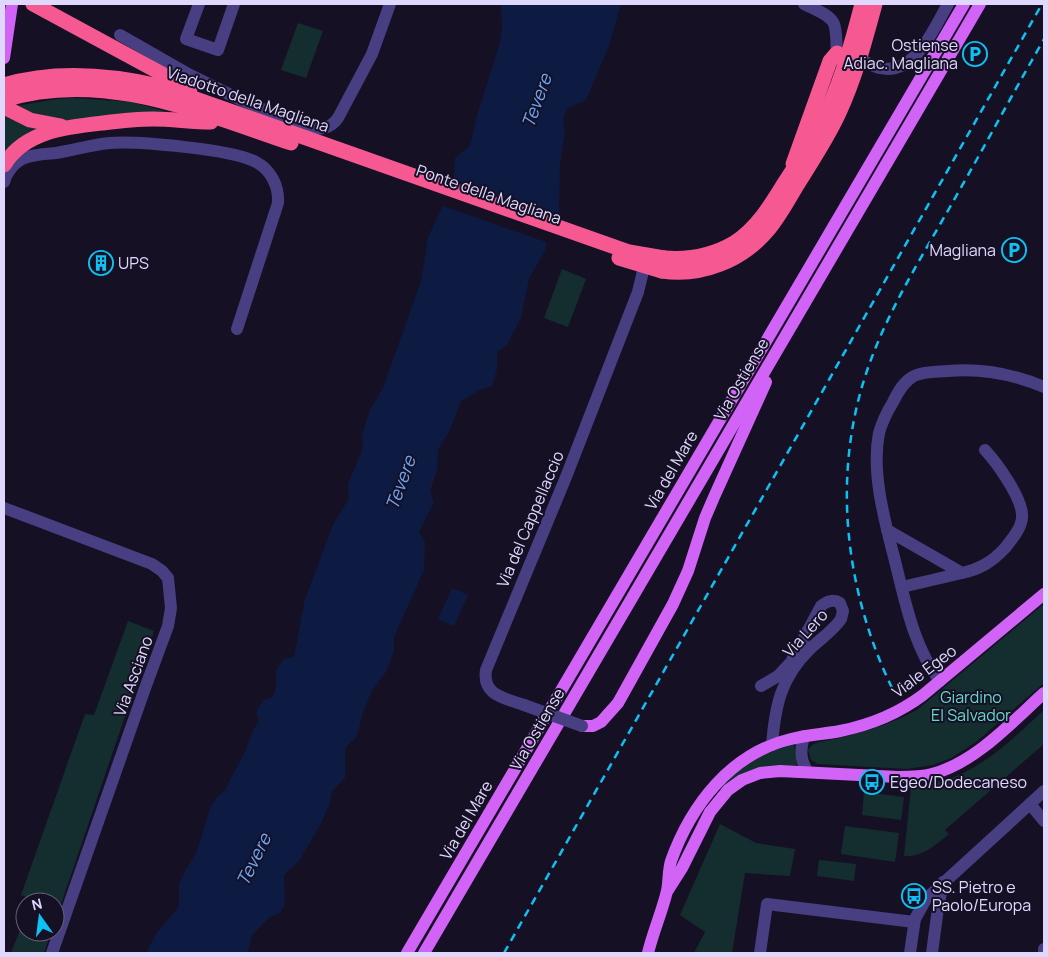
<svg xmlns="http://www.w3.org/2000/svg" width="1048" height="957" font-family="Manrope,sans-serif">
	<rect width="100%" height="100%" fill="#161025"/>
	<!-- green -->
	<g fill="#142d2f">
		<path d="M298,23l25,8 -17,47 -25,-8z"/>
		<path d="M75,98l56,4 41,11 -107,8 -55,-14 47,-8z"/>
		<path d="M4,111l42,16 -42,28z"/>
		<path d="M562,269l24,10 -18,48 -24,-9z"/>
		<path d="M1044,604v79l-68,59 -25,16 -18,7 -26,4 -89,-5 -7,-4 -3,-10 4,-5 7,-3c37,-7 65,-15 98,-32z"/>
		<path d="M128,621l26,10 -99,291v-20h-24l1,-3 -11,-4 64,-181 9,1z"/>
		<path d="M1044,710v34l-99,86 4,4c-14,11 -25,23 -45,22l7,-69c17,-3 34,-6 50,-13 31,-14 58,-41 83,-64z"/>
		<path d="M794,744l3,21 -26,1 -50,24 -2,-2 16,-15 29,-19z"/>
		<path d="M864,792l40,5 -3,23 -39,-5z"/>
		<path d="M720,824l36,19 39,6 -5,27 -45,-3 -13,80h-38l11,-21 -25,-17z"/>
		<path d="M845,826l54,7 -4,29 -54,-8z"/>
		<path d="M819,860l37,4 -2,17 -37,-5z"/>
		<path d="M25,917v15h26l-7,21h-33z"/>
	</g>
	<!-- water -->
	<g fill="#0d1a42">
		<path d="M501,4h120l-12,42 -23,54 -18,8 -5,10 2,15 -5,30 -1,51 -12,26 -2,10 -16,29 -8,39 -14,27 -10,7v17l-5,17 -12,4 -19,11 -12,31 -11,18 -1,20 -7,21 4,11 -15,30 6,10 -1,28 -30,67v14l-8,21 -15,20 -9,24 -5,20 -12,12v30l-13,13 -3,15 -11,23 -19,32 -15,14 1,29 -5,9 -10,4 -18,18 -4,18h-102l11,-21 22,-25v-23l7,-15 10,-15 14,-46 7,-11 7,-6 20,-37 9,-23 6,-11 -3,-7 7,-13 10,-3 3,-10v-16l7,-12 11,-2 11,-58 28,-74 16,-27 -1,-14 15,-36 -1,-13 8,-25 13,-22 38,-107 7,-44 11,-23 15,-39 1,-17 15,-12 7,-31 22,-69 3,-18z"/>
		<path d="M452,588l16,7 -14,31 -16,-7z"/>
	</g>
	<!-- pier -->
	<path fill="#161025" d="M450,179l109,39 -10,25 -109,-38z"/>
	<g fill="none" stroke-linecap="round" stroke-linejoin="round">
		<!-- minor -->
		<g stroke="#483e82" stroke-width="12">
			<path d="M199,4l-13,35 32,11 16,-46"/>
			<path d="M804,4c9,5 26,10 30,20 3,7 2,21 3,29 9,-3 17,3 25,7 6,3 12,7 18,8 35,8 54,-40 68,-64"/>
			<path d="M120,35l70,40 53,26 67,28"/>
			<path d="M307,136l3,-7c12,0 20,0 28,-11l34,-64 18,-50"/>
			<path d="M4,182c3,-10 9,-18 18,-23 11,-5 23,-5 34,-6 18,-3 35,-8 53,-10 28,-2 123,6 147,19 15,8 23,24 22,41l-41,126"/>
			<path d="M4,508l148,56 10,7 6,7 3,30 -3,18 -24,65 -92,262"/>
			<path d="M887,530l75,43 -60,14"/>
			<path d="M962,573c18,-4 30,-11 43,-25 7,-9 16,-19 17,-30 2,-18 -25,-55 -37,-68"/>
			<path d="M940,681c-26,-33 -35,-80 -45,-120 -10,-39 -24,-88 -16,-128 3,-11 8,-21 14,-31 5,-10 11,-21 21,-26 10,-5 23,-4 34,-5 34,-3 65,3 96,16"/>
			<path d="M761,686l17,-10 13,-14 30,-56c6,-5 13,-7 19,-3l3,8 -2,8c-8,12 -21,20 -31,30 -29,28 -35,57 -38,96"/>
			<path d="M524,705c-19,-7 -42,-9 -38,-35l80,-193 72,-185 6,-25"/>
			<path d="M804,736c-4,14 -4,24 4,36"/>
			<path d="M1030,804l14,17"/>
			<path d="M760,953l7,-49 147,18"/>
			<path d="M910,953l5,-34 11,-20 118,-108"/>
			<path d="M932,953l6,-45 5,-26"/>
			<path d="M1044,953v-4"/>
		</g>
		<!-- major -->
		<g stroke="#d164f7" stroke-width="12">
			<path d="M4,58l8,-54"/>
			<path d="M582,726h11l8,-4 17,-19 55,-99 15,-33 17,-53 9,-21 52,-115"/>
			<path d="M668,890l14,-22 28,-56 18,-22 14,-10 18,-7 20,-2 118,6c11,0 23,0 34,-3 43,-11 80,-52 112,-81"/>
			<path d="M407,953l557,-949"/>
			<path d="M424,953l556,-949"/>
			<path d="M648,953c5,-21 14,-41 19,-62 2,-10 1,-20 4,-30 20,-56 60,-108 120,-122 16,-4 33,-5 49,-8 30,-6 59,-18 83,-36l121,-101"/>
		</g>
		<!-- highway -->
		<g stroke="#f65992" stroke-width="15">
			<path d="M33,4l157,85"/>
			<path d="M4,85c51,-15 103,-11 155,1l470,166 35,6"/>
			<path d="M4,100c98,-31 195,12 287,43"/>
			<path d="M4,107l26,13 31,6"/>
			<path d="M793,164l37,-103 7,-8"/>
			<path d="M4,165c21,-34 62,-38 99,-42 16,-2 33,-4 50,-4 19,0 39,3 58,3"/>
			<path d="M619,258l43,13"/>
		</g>
		<!-- rail -->
		<g stroke="#0ec1f2" stroke-width="2.5" stroke-dasharray="8 6" stroke-linecap="butt">
			<path d="M892,688c-48,-100 -61,-217 -23,-323 20,-56 52,-107 81,-158 32,-56 62,-112 94,-168"/>
			<path d="M504,953l538,-949"/>
		</g>
		<!-- minor-bridge -->
		<path stroke="#483e82" stroke-width="12" d="M524,705l58,21"/>
		<!-- highway-bridge -->
		<g stroke="#f65992" stroke-width="15">
			<path d="M664,258c25,2 48,-2 70,-15 23,-15 37,-38 51,-61 16,-25 32,-49 44,-76 15,-33 24,-68 33,-102"/>
			<path d="M662,271c39,6 80,-10 106,-41 12,-14 21,-32 31,-48 14,-22 29,-45 40,-69 16,-35 26,-72 36,-109"/>
		</g>
	</g>
	<!-- icons -->
	<defs>
		<symbol id="parking-ring" viewBox="-11 -11 22 22"><circle r="9.5" fill="#161025" stroke="#0ec1f2" stroke-width="1.5"/><path d="M-3.5-5.5H1a3.5 3.5 0 0 1 0 7H-1V5.5H-3.5ZM-1-3.4V-.6H.8a1.4 1.4 0 0 0 0-2.8Z" fill="#0ec1f2"/></symbol>
		<symbol id="building-ring" viewBox="-11 -11 22 22"><circle r="9.5" fill="#161025" stroke="#0ec1f2" stroke-width="1.5"/><path d="M-4-6H4V6H1V3H-1V6H-4ZM-2.5-4.3h1.7v1.8h-1.7ZM.8-4.3h1.7v1.8H.8ZM-2.5-1h1.7V.8h-1.7ZM.8-1h1.7V.8H.8Z" fill="#0ec1f2"/></symbol>
		<symbol id="bus-ring" viewBox="-11 -11 22 22"><circle r="9.5" fill="#161025" stroke="#0ec1f2" stroke-width="1.5"/><path d="M-5-6H5V4H4V6H2V4H-2V6H-4V4H-5ZM-3.5-4V0h7V-4ZM-3.5 1.2v1.5H-2V1.2ZM2 1.2v1.5H3.5V1.2Z" fill="#0ec1f2"/></symbol>
	</defs>
	<g fill-rule="evenodd">
		<use href="#parking-ring" x="961" y="40" width="28" height="28"/>
		<use href="#parking-ring" x="1000" y="236" width="28" height="28"/>
		<use href="#building-ring" x="87" y="249" width="28" height="28"/>
		<use href="#bus-ring" x="858" y="768" width="28" height="28"/>
		<use href="#bus-ring" x="900" y="882" width="28" height="28"/>
	</g>
	<g text-anchor="middle" stroke-width="4" stroke-linejoin="round" paint-order="stroke">
		<!-- poi labels -->
		<g font-size="16" fill="#e0d7fd" stroke="#161025" text-anchor="start">
			<text x="958" y="51" text-anchor="end">Ostiense<tspan x="958" dy="18">Adiac. Magliana</tspan></text>
			<text x="996" y="256" text-anchor="end">Magliana</text>
			<text x="118" y="269">UPS</text>
			<text x="890" y="788">Egeo/Dodecaneso</text>
			<text x="932" y="893">SS. Pietro e<tspan x="932" dy="18">Paolo/Europa</tspan></text>
		</g>
		<!-- street labels -->
		<g font-size="16" fill="#e0d7fd" stroke="#161025">
			<text transform="translate(248 99) rotate(19)" y="6">Viadotto della Magliana</text>
			<text transform="translate(489 194) rotate(19)" y="6">Ponte della Magliana</text>
			<text transform="translate(741 379) rotate(-60)" y="6">Via Ostiense</text>
			<text transform="translate(671 470) rotate(-60)" y="6">Via del Mare</text>
			<text transform="translate(530 519) rotate(-67)" y="6">Via del Cappellaccio</text>
			<text transform="translate(805 633) rotate(-48)" y="6">Via Lero</text>
			<text transform="translate(924 671) rotate(-37)" y="6">Viale Egeo</text>
			<text transform="translate(133 676) rotate(-70)" y="6">Via Asciano</text>
			<text transform="translate(537 729) rotate(-60)" y="6">Via Ostiense</text>
			<text transform="translate(466 820) rotate(-60)" y="6">Via del Mare</text>
		</g>
		<!-- park labels -->
		<g font-size="16" fill="#66daca" stroke="#161025">
			<text x="971" y="703">Giardino<tspan x="971" dy="18">El Salvador</tspan></text>
		</g>
		<!-- water labels -->
		<g font-size="18" font-style="italic" fill="#6ba6f7" stroke="#161025">
			<text transform="translate(537 101) rotate(-70)" y="6">Tevere</text>
			<text transform="translate(401 483) rotate(-70)" y="6">Tevere</text>
			<text transform="translate(254 860) rotate(-64)" y="6">Tevere</text>
		</g>
	</g>
	<!-- border -->
	<rect width="1048" height="957" fill="none" stroke="#e0d7fd" stroke-width="10"/>
	<!-- north arrow -->
	<g transform="translate(40 917) rotate(346)"><circle r="24" fill="#161025" stroke="#67607b"/>
	<path d="M0-4L9 19L0 12L-9 19Z" fill="#0ec1f2"/>
	<text y="-8" font-size="14" font-weight="bold" text-anchor="middle" fill="#e0d7fd">N</text>
	</g>
</svg>
